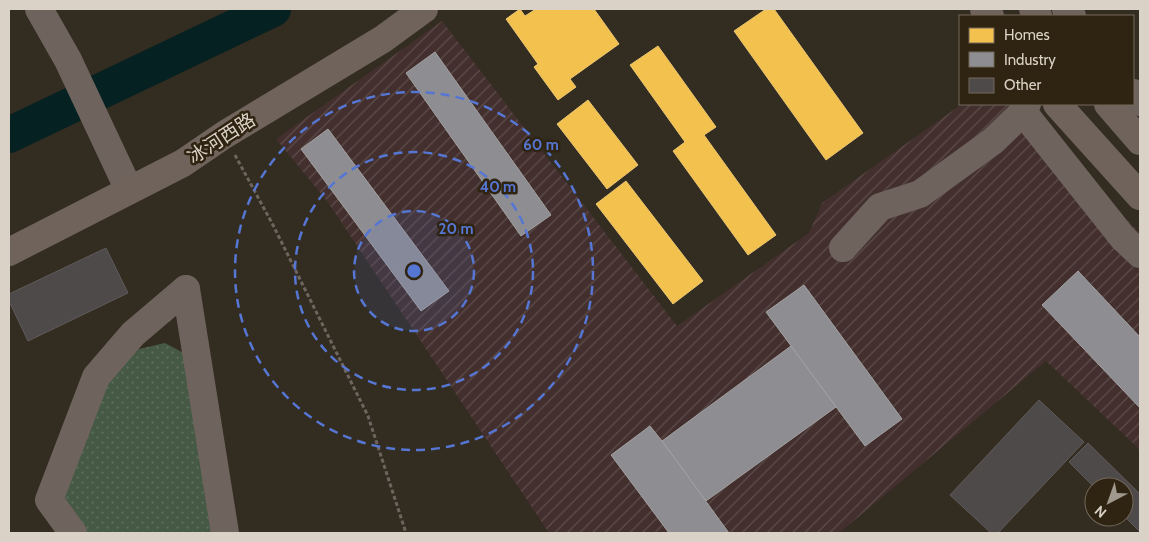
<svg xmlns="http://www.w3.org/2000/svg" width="1149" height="542" font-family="Cabin,'Noto Sans SC',sans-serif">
	<defs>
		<pattern id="industrial-furrows" width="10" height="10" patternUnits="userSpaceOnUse" patternTransform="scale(1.25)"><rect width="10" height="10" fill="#43302e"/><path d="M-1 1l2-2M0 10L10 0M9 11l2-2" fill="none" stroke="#5e4d4b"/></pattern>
		<pattern id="park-dots" width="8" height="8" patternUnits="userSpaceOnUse" patternTransform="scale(1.25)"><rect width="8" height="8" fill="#455944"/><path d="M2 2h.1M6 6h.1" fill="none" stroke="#5f705e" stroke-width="1.8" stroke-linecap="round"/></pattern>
	</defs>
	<rect width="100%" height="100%" fill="#332c21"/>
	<!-- industrial -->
	<path fill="url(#industrial-furrows)" d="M442,21l235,305 132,-93 13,-30 140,-99h50l128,129v217l-94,-89 -207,172h-290l-222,-332 -51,-62z"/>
	<!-- park -->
	<path fill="url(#park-dots)" d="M165,343l26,14 24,176h-133l-21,-29 45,-124 33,-31z"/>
	<!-- homes -->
	<g fill="#f2c14e" stroke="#ebc672">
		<path d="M520,9l5,7 11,-7h58l25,35 -49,35 6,8 -18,13 -24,-33 4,-3 -32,-45z"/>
		<path d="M766,9h8l89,124 -37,27 -92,-129z"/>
		<path d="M658,46l58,81 -12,8 72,100 -28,20 -75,-104 12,-9 -55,-77z"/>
		<path d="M588,100l50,65 -31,24 -50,-65z"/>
		<path d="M626,181l77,100 -30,23 -77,-100z"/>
	</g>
	<!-- industry -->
	<g fill="#8d8d92" stroke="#a4a2a2">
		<path d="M435,52l116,163 -30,21 -115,-163z"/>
		<path d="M328,129l121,162 -28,20 -120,-162z"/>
		<path d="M1078,271l62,66v71l-98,-103z"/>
		<path d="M804,285l98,134 -37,27 -99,-134z"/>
		<path d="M791,346l45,61 -130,94 -44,-60z"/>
		<path d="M650,426l12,15 67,92h-60l-58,-78z"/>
	</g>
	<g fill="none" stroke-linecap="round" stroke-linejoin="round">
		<!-- river -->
		<path stroke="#052121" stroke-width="36" d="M9,135l264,-126"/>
	</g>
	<!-- building -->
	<g fill="#4e4a49" stroke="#605b5b">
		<path d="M106,248l22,45 -100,48 -19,-40v-7z"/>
		<path d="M1039,400l45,42 -86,91h-7l-41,-38z"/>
		<path d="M1088,443l52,51v38l-16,-16v-29h-30l-25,-25z"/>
	</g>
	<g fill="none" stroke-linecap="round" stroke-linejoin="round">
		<!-- path -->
		<path stroke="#6e655e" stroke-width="3" stroke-dasharray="4 2.5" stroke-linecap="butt" d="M235,155l38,70 95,191 38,117"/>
		<!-- minor -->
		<g stroke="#6f635d" stroke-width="28">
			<path d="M39,9l29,51 61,130"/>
			<path d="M1066,9l6,7"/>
			<path d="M1133,93l7,9"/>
			<path d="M1027,104l-4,8 100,126 17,16"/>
			<path d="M843,248l37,-41 40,-13 73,-53 30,-29"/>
			<path d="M186,289l39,244"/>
			<path d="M73,533l-24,-33 47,-123 37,-43 53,-45"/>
		</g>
		<!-- major -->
		<g stroke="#6f635b" stroke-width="28">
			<path d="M984,9l6,7"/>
			<path d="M1033,9l5,7"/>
			<path d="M1057,104l83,92"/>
			<path d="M1108,104l32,37"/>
			<path d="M9,252l174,-89 41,-28 159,-96 41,-30"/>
		</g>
	</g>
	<!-- distance rings -->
	<circle cx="414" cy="271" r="60" fill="#5676d3" fill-opacity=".12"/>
	<g fill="none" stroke="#5676d3" stroke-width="2.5" stroke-dasharray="9 6">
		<circle cx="414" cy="271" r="60"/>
		<circle cx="414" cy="271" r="119"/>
		<circle cx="414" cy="271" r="179"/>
	</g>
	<g text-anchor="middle" stroke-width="5" stroke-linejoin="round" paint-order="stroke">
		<!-- street labels -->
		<g font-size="19" fill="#dbd2c7" stroke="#2f2311">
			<text transform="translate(221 138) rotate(-33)" y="7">冰河西路</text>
		</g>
	</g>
	<circle cx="414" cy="271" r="8" fill="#5676d3" stroke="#2f2311" stroke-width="2.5"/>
	<g font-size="15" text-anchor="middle" font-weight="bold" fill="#5676d3" stroke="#2f2311" stroke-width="5" stroke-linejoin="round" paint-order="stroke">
		<text x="541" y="150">60 m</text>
		<text x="498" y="192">40 m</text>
		<text x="456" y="234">20 m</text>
	</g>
	<!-- border -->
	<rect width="1149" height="542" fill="none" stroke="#dbd2c7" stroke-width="20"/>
	<!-- legend -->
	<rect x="959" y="15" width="175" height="90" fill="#2f2311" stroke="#74695a"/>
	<rect x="969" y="28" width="25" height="15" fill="#f2c14e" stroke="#74695a"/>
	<text x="1004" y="40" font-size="15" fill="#dbd2c7">Homes</text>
	<rect x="969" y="52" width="25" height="15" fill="#8d8d92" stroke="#74695a"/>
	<text x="1004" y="65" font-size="15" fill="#dbd2c7">Industry</text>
	<rect x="969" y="78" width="25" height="15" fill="#4e4a49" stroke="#74695a"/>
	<text x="1004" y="90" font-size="15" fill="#dbd2c7">Other</text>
	<!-- north arrow -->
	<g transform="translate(1109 502) rotate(221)"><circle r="24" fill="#2f2311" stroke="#74695a"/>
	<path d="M0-4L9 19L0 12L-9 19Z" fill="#a0988d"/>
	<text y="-8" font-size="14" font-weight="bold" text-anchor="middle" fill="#dbd2c7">N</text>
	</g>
</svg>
